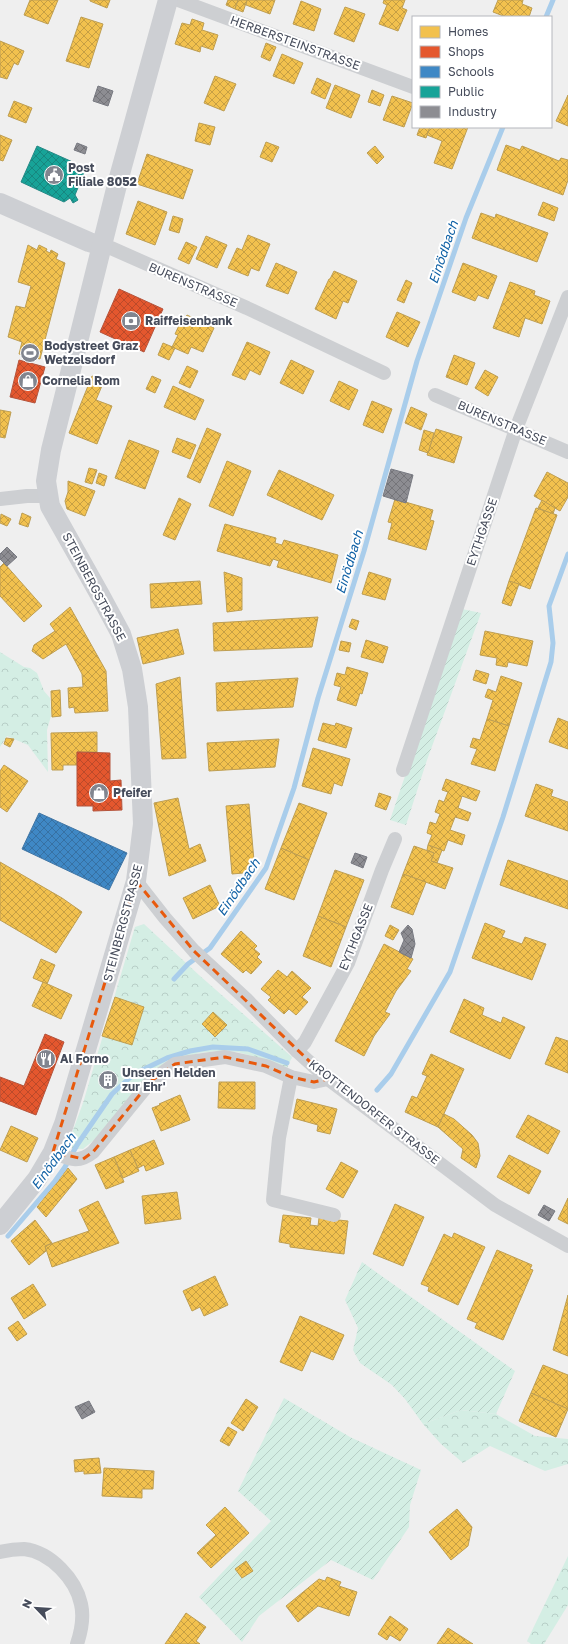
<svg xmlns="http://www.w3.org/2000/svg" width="568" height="1644" font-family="'Golos Text',sans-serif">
	<defs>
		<pattern id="forest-crowns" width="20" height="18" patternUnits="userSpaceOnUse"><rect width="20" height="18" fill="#d4eee4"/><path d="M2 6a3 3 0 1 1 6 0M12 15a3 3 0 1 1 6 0" fill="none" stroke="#b7cec6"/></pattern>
		<pattern id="garden-furrows" width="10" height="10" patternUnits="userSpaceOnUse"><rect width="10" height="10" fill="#d4eee4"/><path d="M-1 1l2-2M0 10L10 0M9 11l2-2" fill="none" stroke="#b7cec6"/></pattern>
		<pattern id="homes-cross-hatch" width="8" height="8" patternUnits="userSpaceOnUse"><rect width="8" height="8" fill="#f2c14e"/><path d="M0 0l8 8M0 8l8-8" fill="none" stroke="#c69f44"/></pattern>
		<pattern id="shops-cross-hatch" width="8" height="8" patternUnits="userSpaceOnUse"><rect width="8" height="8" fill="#e4572e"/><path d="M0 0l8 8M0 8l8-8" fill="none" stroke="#bb4a2a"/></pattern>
		<pattern id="schools-cross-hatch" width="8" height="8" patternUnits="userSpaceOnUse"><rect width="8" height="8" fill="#3f88c5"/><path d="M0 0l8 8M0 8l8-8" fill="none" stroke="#3771a3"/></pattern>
		<pattern id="public-cross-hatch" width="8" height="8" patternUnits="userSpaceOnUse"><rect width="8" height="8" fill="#17a398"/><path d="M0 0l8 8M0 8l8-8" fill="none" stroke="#17877f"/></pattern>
		<pattern id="industry-cross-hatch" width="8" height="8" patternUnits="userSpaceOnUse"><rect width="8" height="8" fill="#8d8d92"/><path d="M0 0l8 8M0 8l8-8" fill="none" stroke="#75757a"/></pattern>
	</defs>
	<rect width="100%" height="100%" fill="#efefef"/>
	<!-- forest -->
	<g fill="url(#forest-crowns)">
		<path d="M0,652l24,15 6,1 7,5 7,18 6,7 1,18 -4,14 1,42 -20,-27 -21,-9 -7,11z"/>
		<path d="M144,924l55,51 93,82 -5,11 -31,-11 -19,-5 -18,-1 -20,2 -25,8 -69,70 -22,18 -14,-1v-7l14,-38 52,-176z"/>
		<path d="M461,1410l35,4 39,22 33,3v25l-23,7 -55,-25 -27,17 -22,-19 -18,-20z"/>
		<path d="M568,1556v49l-24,39h-13l-4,-3z"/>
	</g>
	<!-- garden -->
	<g fill="url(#garden-furrows)">
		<path d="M462,609l19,4 -54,147 -21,65 -16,-5z"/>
		<path d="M362,1262l153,109 -19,43 -35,-4 -38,14 -18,-25 -13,-14 -32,-22 -7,-13 5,-22 -13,-28z"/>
		<path d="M284,1398l66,39 71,33 -11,35 -1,22 -36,53 -42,-20 -72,56 -17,26 -43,-45 72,-76 -33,-30z"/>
	</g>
	<!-- homes -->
	<g fill="url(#homes-cross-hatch)" stroke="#be9e52">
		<path d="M30,0h28l-10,24 -24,-9z"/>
		<path d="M90,0h20l-3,8 -17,-7z"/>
		<path d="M228,0h10l-3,9 -9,-4z"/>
		<path d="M238,0h9l-4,12 -8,-3z"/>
		<path d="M247,0h28l-5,14 -24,-9z"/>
		<path d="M384,0h21l-3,8 5,2 -9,21 -19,-7 8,-19 -4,-2z"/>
		<path d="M498,0h25l-1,4 10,4 -3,9h-23l-13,-5z"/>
		<path d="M301,1l20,8 -7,22 -21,-7z"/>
		<path d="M345,7l20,7 -11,28 -20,-8z"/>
		<path d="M81,17l22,7 -14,44 -23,-7z"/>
		<path d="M192,19l12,4 -2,7 16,5 -5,15 -12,-4 -1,6 -25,-8 7,-21 8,2z"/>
		<path d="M0,41l24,10 -6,14 -4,-2 -7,16 -7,-2z"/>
		<path d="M266,43l10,4 -6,14 -9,-4z"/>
		<path d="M282,54l21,9 -9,21 -21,-8z"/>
		<path d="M215,76l21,8 -12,27 -20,-8z"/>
		<path d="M317,78l14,6 -6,15 -14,-6z"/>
		<path d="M335,85l25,10 -9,23 -25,-10z"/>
		<path d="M372,90l12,5 -4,11 -12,-4z"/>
		<path d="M568,95v31l-12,-5z"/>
		<path d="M392,96l21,7 -9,24 -21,-7z"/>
		<path d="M14,101l18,7 -6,15 -18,-7z"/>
		<path d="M199,123l16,4 -5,18 -15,-4z"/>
		<path d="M420,127h10l-4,11 -9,-3z"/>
		<path d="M430,127h38l-16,42 -18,-6 8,-22 -15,-6z"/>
		<path d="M0,135l12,5 -9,21 -3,-1z"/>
		<path d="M266,142l13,5 -7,15 -12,-5z"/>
		<path d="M506,145l14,5 2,-4 37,15 2,-3 7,2v20l-5,15 -66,-25z"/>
		<path d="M375,146l9,11 -7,7 -10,-11z"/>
		<path d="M147,154l46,16 -10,29 -46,-15z"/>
		<path d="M138,201l29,11 -12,33 -29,-11z"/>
		<path d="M543,202l15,6 -4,13 -16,-6z"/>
		<path d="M481,213l14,5 1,-4 52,19 -11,29 -65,-24z"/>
		<path d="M173,216l10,3 -4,14 -10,-3z"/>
		<path d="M248,235l22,9 -11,27 -8,-3 -3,8 -20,-8 9,-20 5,2z"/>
		<path d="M206,236l21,9 -10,23 -21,-9z"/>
		<path d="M186,242l11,5 -8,17 -11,-5z"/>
		<path d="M28,245l9,5 2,-5 8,4 -1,2 4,2 1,-3 7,4 -2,5 9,4 -25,96 -21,-5 3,-12 -14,-5 8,-31 9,2 6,-22 -13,-4z"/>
		<path d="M276,263l21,9 -9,22 -22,-8z"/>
		<path d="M463,263l34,13 -9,23 -10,-4 -3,6 -23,-9z"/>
		<path d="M334,271l23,10 -9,22 -5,-2 -7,18 -21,-10 14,-30h1z"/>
		<path d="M406,280l6,3 -8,20 -7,-3z"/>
		<path d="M510,282l25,9 -1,4 16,6 -8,23 -17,-6 -6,19 -26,-9z"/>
		<path d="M397,312l23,10 -12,25 -22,-10z"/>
		<path d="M187,315l27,13 -11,24 -12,-5 -3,7 -16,-7 6,-12 -3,-1 7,-15 2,1z"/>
		<path d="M247,342l23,10 -10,23 -10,-5 -5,10 -13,-5z"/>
		<path d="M163,343l12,5 -6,12 -11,-5z"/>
		<path d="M454,355l21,8 -8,22 -21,-8z"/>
		<path d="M291,360l23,11 -11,23 -23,-11z"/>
		<path d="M187,366l11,5 -8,17 -11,-5z"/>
		<path d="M485,370l13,7 -10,19 -13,-8z"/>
		<path d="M92,376l12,5 -8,19 16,6 -15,38 -28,-11z"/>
		<path d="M152,376l9,4 -6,13 -9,-4z"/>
		<path d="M339,381l19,9 -9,20 -19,-9z"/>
		<path d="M173,386l31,14 -9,20 -31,-13z"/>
		<path d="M372,401l20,8 -9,24 -20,-8z"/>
		<path d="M411,407l16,7 -6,16 -16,-7z"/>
		<path d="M0,410l11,2 -6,26 -5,-1z"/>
		<path d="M207,428l14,6 -21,49 -13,-6z"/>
		<path d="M436,429l26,8 -8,26 -27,-8z"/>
		<path d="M424,430l10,3 -6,20 -9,-3z"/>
		<path d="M177,438l19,7 -6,14 -18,-7z"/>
		<path d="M129,440l30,11 -14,38 -30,-11z"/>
		<path d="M227,461l24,10 -18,45 -24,-10z"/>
		<path d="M89,468l8,2 -5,14 -7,-2z"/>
		<path d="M279,470l55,25 -12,25 -55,-25z"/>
		<path d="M547,472l21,11v14l-8,14 -26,-15z"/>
		<path d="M99,473l8,3 -3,10 -8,-3z"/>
		<path d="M68,481l27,10 -10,25 -18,-7 -2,-8 3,-9z"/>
		<path d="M179,498l12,6 -16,36 -12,-5z"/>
		<path d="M395,499l38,11 -3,10 4,1 -8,29 -38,-11 4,-16 -4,-1z"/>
		<path d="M542,500l13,8 -2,6 -15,-6z"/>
		<path d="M536,508l21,7 -27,74 -21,-8z"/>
		<path d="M22,513l9,4 -3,10 -9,-3z"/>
		<path d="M1,514l10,5 -4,7 -7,-3z"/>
		<path d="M225,524l51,14 -1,5 7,2 2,-5 54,15 -7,28 -54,-16 2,-6 -6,-2 -3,7 -53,-15z"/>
		<path d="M4,563l38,43 -18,16 -24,-26v-29z"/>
		<path d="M224,572l18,6v32l-15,2z"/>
		<path d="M369,572l22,7 -6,21 -23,-6z"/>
		<path d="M200,581l2,23 -51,4 -1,-24z"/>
		<path d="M509,581l10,3 -8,22 -9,-3z"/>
		<path d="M70,607l36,64 2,40 -33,2 -1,-6 -5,1 -1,-20 15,-1 -1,-13 -16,-30 -23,15 -11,-8 2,-6 21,-14 -5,-7z"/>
		<path d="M318,617l-6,30 -98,4 -1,-28z"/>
		<path d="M352,619l7,2 -3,9 -7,-3z"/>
		<path d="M178,629l6,25 -41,10 -6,-26z"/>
		<path d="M485,631l48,10 -6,25 -19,-4 -1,5 -11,-2 1,-7 -17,-3z"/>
		<path d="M366,640l22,7 -5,16 -22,-6z"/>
		<path d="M341,641l10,2 -2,9 -10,-2z"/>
		<path d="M347,667l21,6 -6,21 -2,-1 -4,13 -19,-6 4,-13 -7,-2 3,-12 8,2z"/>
		<path d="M476,670l13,4 -3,10 -13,-4z"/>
		<path d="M501,676l21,7 -13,43 -22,-7 6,-19 -8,-3 3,-8 8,3z"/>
		<path d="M180,677l6,81 -24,1 -6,-75z"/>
		<path d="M298,678l-5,29 -76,4 -1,-28z"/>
		<path d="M60,690l1,26 -9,1 -1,-26z"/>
		<path d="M558,718l10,4v27l-19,-7z"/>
		<path d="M487,719l22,7 -14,45 -24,-7 6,-15 -7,-2 3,-9 7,2z"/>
		<path d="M323,723l12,3 1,-3 16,5 -6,20 -28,-8z"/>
		<path d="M97,732v20h-20v13h-14v5h-11l-1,-37z"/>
		<path d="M6,738l8,1 -4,8 -6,-3z"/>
		<path d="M279,739l-4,28 -66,4 -2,-28z"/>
		<path d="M313,748l37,11 -8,27 -8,-3 -3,11 -29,-8z"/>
		<path d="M4,765l24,16 -21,31 -7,-5v-36z"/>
		<path d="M446,779l34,12 -4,10 -14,-5 -4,12 13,5 -3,8 -13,-4 -5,13 15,5 -3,10 -14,-5 -4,11 -16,-6 4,-10 -5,-2 3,-11 6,2 4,-10 -5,-2 4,-12 5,2 4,-10 -6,-2z"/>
		<path d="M536,784l17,6 -2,6 17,6v29l-43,-15z"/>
		<path d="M379,793l12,4 -5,13 -11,-4z"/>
		<path d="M178,798l11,51 11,-5 6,17 -37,15 -15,-73z"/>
		<path d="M299,803l28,10 -18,47 -28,-12z"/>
		<path d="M249,804l6,68 -23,2 -6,-68z"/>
		<path d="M428,845l14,5 -5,13 -6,-2 3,-8 -7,-3z"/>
		<path d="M414,846l20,7 -3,8 22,7 -8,21 -42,-15z"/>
		<path d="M281,848l28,12 -15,40 -29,-11z"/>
		<path d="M508,860l60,21v28l-68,-24z"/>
		<path d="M0,862l62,36 20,14 -26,41 -56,-33z"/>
		<path d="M335,870l29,10 -18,47 -28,-11z"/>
		<path d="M403,874l23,8 -13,33 -22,-8z"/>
		<path d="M210,885l10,21 -27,13 -10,-21z"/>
		<path d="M318,916l28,11 -15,40 -28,-11z"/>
		<path d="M485,923l20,8 -3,6 20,7 3,-7 21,7 -14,36 -60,-22z"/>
		<path d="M390,925l9,5 -6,10 -8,-4z"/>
		<path d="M241,931l16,15 -3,3 6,5 -3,3 5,5 -11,12 -5,-4 -3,3 -22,-19z"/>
		<path d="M384,944l29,15 -6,10 4,2 -15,20 -11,21 5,2 -16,22 -10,20 -29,-15z"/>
		<path d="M41,959l14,6 -8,19 -14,-6z"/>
		<path d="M278,970l9,7 5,-6 19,17 -9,9 6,5 -12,13 -7,-6 -5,5 -16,-14 3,-3 -10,-8z"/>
		<path d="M43,982l29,13 -11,24 -29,-13z"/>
		<path d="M115,997l29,10 -12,38 -30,-9z"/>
		<path d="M464,999l20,9 -2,7 19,8 2,-6 22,10 -15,32 -60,-27z"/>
		<path d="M213,1012l14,13 -12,12 -13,-13z"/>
		<path d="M556,1037l12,4v32l-23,-9z"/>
		<path d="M431,1054l33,15 -26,58 -33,-15 7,-16 5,2 10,-22 -5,-2z"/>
		<path d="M106,1074l8,3 -4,10 -8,-4z"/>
		<path d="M219,1082h36v27l-37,-1z"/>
		<path d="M180,1095l10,25 -29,11 -9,-23 8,-3 -1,-1z"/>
		<path d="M297,1099l40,10 -7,25 -13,-3 1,-6 -25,-7z"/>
		<path d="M444,1114l10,5 18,16 6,8 2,13 -4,12 -15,-10 2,-9 -25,-22z"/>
		<path d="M528,1115l32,16 -12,23 -32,-17z"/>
		<path d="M11,1126l27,12 -11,24 -27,-12z"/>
		<path d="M154,1140l10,24 -18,7 -2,-6 -6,3 -8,-18z"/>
		<path d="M130,1150l9,21 -16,7 -9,-21z"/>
		<path d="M509,1155l32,16 -12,23 -32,-17z"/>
		<path d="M114,1157l10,25 -18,7 -11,-24z"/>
		<path d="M341,1162l17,9 -15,27 -17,-9z"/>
		<path d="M68,1168l9,11 -31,38 -9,-10z"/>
		<path d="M177,1192l4,27 -36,5 -3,-28z"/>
		<path d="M568,1198v26l-10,-5z"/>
		<path d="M98,1201l21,42 -67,24 -7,-21 44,-15 -10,-21z"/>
		<path d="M395,1204l29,13 -21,49 -30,-12z"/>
		<path d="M283,1215l28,3 -1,7 8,1 1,-8 29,3 -4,33 -54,-7v-3l-11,-2z"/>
		<path d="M35,1220l17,23 -7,3 1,5 -17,14 -18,-24z"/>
		<path d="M454,1233l31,14 -27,58 -30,-14 1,-4 -8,-3 23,-50 8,4z"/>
		<path d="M497,1250l35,15 -2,4 3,1 -30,70 -28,-12 2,-5 -10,-4z"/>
		<path d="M215,1276l13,29 -24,11 -4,-9 -8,4 -9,-20z"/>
		<path d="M33,1284l13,21 -22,14 -13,-21z"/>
		<path d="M568,1295v61l-15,-6z"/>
		<path d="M300,1316l44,19 -11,25 -22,-9 -9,20 -22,-9z"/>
		<path d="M18,1321l9,13 -10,7 -9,-13z"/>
		<path d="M543,1365l25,10v34l-37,-16z"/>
		<path d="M531,1393l37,16 -12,28 -37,-16z"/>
		<path d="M246,1399l12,8 -15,24 -12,-8z"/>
		<path d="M228,1427l9,5 -8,14 -9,-5z"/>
		<path d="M99,1458l2,15 -17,1v-3l-9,1 -1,-12z"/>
		<path d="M104,1468l50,3 -1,18h-11v9l-40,-2z"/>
		<path d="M225,1507l24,26 -38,35 -14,-15 19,-18 -10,-10z"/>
		<path d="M457,1509l15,18 -4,19 -17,14 -22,-28z"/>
		<path d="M246,1561l7,10 -11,7 -7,-9z"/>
		<path d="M327,1577l14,5 -2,4 18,6 -8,24 -31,-10 -20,16 -12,-16 33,-27 6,2z"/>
		<path d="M186,1613l20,14 -10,14 4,3h-35z"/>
		<path d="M390,1616l18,13 -8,12 -10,-6 -3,5 -9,-6z"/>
		<path d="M448,1628l25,16h-36z"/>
	</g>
	<!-- shops -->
	<g fill="url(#shops-cross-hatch)" stroke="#b5543c">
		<path d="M119,289l44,20 -19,43 -44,-20z"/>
		<path d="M19,360l26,7 -10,36 -25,-6z"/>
		<path d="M77,752l33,1v28l11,-1 1,30 -29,1v-5h-16z"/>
		<path d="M45,1034l19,8 -28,73 -36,-14v-24l24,9z"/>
	</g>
	<!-- schools -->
	<path fill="url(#schools-cross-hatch)" stroke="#4176a5" d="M39,813l88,40 -18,37 -87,-41z"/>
	<!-- public -->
	<path fill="url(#public-cross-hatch)" stroke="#258986" d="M37,146l49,22 -11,27 3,5 -5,3 -3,-5 -6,4 -43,-20z"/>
	<!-- industry -->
	<g fill="url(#industry-cross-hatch)" stroke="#787a82">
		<path d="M98,86l15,5 -5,15 -15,-5z"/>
		<path d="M77,143l10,4 -2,7 -11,-4z"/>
		<path d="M391,469l22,6 -7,28 -23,-7z"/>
		<path d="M7,547l10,10 -10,9 -7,-7v-5z"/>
		<path d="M355,853l12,4 -4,11 -12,-5z"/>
		<path d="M408,925l4,4 3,15 -4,14 -12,-6 5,-12 -3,-7z"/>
		<path d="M544,1205l11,6 -6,10 -11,-6z"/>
		<path d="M89,1401l6,11 -13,7 -7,-12z"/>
	</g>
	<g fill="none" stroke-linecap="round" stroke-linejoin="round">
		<!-- stream -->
		<g stroke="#a9cdeb" stroke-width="5">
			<path d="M546,17l7,-17"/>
			<path d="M174,979l14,-15 22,-16 56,-80 28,-80 24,-90 46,-147 53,-190 49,-143 37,-91"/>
			<path d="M377,1090l14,-16 59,-102 53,-155 48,-155 2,-19 -4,-37 19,-52"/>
			<path d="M8,1236l47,-55 10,-14 12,-22 35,-51 22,-20 33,-16 23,-7 23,-4 35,2 39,14"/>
		</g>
		<!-- street -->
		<g stroke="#cdcfd2" stroke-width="14">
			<path d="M178,0l235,87"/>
			<path d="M102,246l9,2 136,60 137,65"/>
			<path d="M435,395l133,57"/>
			<path d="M0,499l27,-3h21"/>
			<path d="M403,770l113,-341 52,-132"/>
			<path d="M136,881l29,37 29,33 53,49 50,51 31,28 167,126 73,41"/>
			<path d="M297,1051l8,-9 43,-79 34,-93 13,-31"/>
			<path d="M291,1077l-12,61 -6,62 61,15"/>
			<path d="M53,1152c17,7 25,12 40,0l58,-71 24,-17 50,-7 41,9 25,11 23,5 14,-3"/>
			<path d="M0,1552c8,-2 16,-3 24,-3 27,3 52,31 57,55 3,13 0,28 -4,40"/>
		</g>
		<!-- secondary -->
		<g stroke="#cdcfd3" stroke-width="20">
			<path d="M0,203l89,39 13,4"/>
			<path d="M0,1225l37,-46 16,-27 11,-28 72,-243 7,-57 -5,-117 -6,-38 -11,-35 -21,-39 -50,-89 -4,-25 5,-31 67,-269 50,-181"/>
		</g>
	</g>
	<!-- marked area -->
	<path fill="none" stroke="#e8590c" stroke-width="3" stroke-dasharray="8 5" stroke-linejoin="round" d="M136,881l58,70 134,128 -14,3 -23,-5 -25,-11 -41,-9 -50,7 -24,17 -58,71 -10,7 -30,-7z"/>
	<!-- icons -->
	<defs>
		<symbol id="civic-disc" viewBox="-11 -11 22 22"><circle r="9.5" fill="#81858f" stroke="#fff"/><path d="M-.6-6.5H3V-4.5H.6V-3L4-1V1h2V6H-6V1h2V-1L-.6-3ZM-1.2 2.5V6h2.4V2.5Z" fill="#fff"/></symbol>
		<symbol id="bank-disc" viewBox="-11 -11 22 22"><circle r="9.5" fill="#81858f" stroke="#fff"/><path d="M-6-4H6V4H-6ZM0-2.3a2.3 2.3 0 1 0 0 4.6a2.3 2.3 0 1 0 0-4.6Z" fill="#fff"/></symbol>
		<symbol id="stadium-disc" viewBox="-11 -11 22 22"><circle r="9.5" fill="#81858f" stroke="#fff"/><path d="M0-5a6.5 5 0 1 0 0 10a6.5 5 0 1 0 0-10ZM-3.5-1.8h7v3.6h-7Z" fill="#fff"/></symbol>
		<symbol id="shop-disc" viewBox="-11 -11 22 22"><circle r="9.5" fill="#81858f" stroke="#fff"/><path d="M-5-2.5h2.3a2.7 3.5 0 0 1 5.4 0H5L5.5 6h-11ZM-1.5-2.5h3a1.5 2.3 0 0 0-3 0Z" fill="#fff"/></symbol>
		<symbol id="restaurant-disc" viewBox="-11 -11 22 22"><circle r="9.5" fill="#81858f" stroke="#fff"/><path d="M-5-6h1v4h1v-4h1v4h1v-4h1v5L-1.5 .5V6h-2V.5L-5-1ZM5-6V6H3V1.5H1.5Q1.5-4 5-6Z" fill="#fff"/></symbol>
		<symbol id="building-disc" viewBox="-11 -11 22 22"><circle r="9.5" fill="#81858f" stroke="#fff"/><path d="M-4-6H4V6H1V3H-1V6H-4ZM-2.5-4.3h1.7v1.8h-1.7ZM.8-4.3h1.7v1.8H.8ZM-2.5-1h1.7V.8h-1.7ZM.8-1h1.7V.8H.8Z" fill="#fff"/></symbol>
	</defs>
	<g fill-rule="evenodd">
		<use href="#civic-disc" x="43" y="164" width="22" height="22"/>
		<use href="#bank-disc" x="120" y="310" width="22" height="22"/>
		<use href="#stadium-disc" x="19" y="342" width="22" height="22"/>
		<use href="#shop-disc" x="17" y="370" width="22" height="22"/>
		<use href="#shop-disc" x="88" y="782" width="22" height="22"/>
		<use href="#restaurant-disc" x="35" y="1048" width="22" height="22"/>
		<use href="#building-disc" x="97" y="1069" width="22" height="22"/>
	</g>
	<g text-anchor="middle" stroke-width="4" stroke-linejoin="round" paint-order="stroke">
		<!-- street labels -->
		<g font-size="12" fill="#464c5b" stroke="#fff">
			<text transform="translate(295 43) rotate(20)" y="4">HERBERSTEINSTRASSE</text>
			<text transform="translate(193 285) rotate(23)" y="4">BURENSTRASSE</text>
			<text transform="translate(502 423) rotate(23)" y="4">BURENSTRASSE</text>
			<text transform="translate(482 532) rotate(-71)" y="4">EYTHGASSE</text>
			<text transform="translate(94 587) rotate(62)" y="4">STEINBERGSTRASSE</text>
			<text transform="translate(123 923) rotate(-75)" y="4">STEINBERGSTRASSE</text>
			<text transform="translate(356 937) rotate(-68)" y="4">EYTHGASSE</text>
			<text transform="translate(374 1112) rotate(38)" y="4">KROTTENDORFER STRASSE</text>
		</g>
		<!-- poi labels -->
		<g font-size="12" font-weight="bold" fill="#464c5b" stroke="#fff" text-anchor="start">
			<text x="68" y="172">Post<tspan x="68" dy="14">Filiale 8052</tspan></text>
			<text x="145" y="325">Raiffeisenbank</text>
			<text x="44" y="350">Bodystreet Graz<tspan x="44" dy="14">Wetzelsdorf</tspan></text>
			<text x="42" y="385">Cornelia Rom</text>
			<text x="113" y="797">Pfeifer</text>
			<text x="60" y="1063">Al Forno</text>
			<text x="122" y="1077">Unseren Helden<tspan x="122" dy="14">zur Ehr'</tspan></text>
		</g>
		<!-- water labels -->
		<g font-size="13" font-style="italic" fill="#1061a5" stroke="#fff">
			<text transform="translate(443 252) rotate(-71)" y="5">Einödbach</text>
			<text transform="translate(349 562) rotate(-73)" y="5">Einödbach</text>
			<text transform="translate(238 887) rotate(-56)" y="5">Einödbach</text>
			<text transform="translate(53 1161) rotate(-54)" y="5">Einödbach</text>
		</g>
	</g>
	<!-- legend -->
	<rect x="412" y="16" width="140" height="112" fill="#ffffff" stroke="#b5b7bd"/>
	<rect x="420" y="26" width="20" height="12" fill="#f2c14e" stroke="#b5b7bd"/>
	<text x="448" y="36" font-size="12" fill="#464c5b">Homes</text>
	<rect x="420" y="46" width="20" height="12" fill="#e4572e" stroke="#b5b7bd"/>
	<text x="448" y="56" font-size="12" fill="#464c5b">Shops</text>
	<rect x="420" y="66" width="20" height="12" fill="#3f88c5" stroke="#b5b7bd"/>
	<text x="448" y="76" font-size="12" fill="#464c5b">Schools</text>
	<rect x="420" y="86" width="20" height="12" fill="#17a398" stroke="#b5b7bd"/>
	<text x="448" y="96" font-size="12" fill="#464c5b">Public</text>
	<rect x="420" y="106" width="20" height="12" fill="#8d8d92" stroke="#b5b7bd"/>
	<text x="448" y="116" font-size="12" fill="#464c5b">Industry</text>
	<!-- north arrow -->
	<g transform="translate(36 1608) rotate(295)" stroke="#ffffff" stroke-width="3" paint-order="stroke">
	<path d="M0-3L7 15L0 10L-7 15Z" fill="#464c5b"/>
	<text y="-6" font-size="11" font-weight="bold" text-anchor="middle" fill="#464c5b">N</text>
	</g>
</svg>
